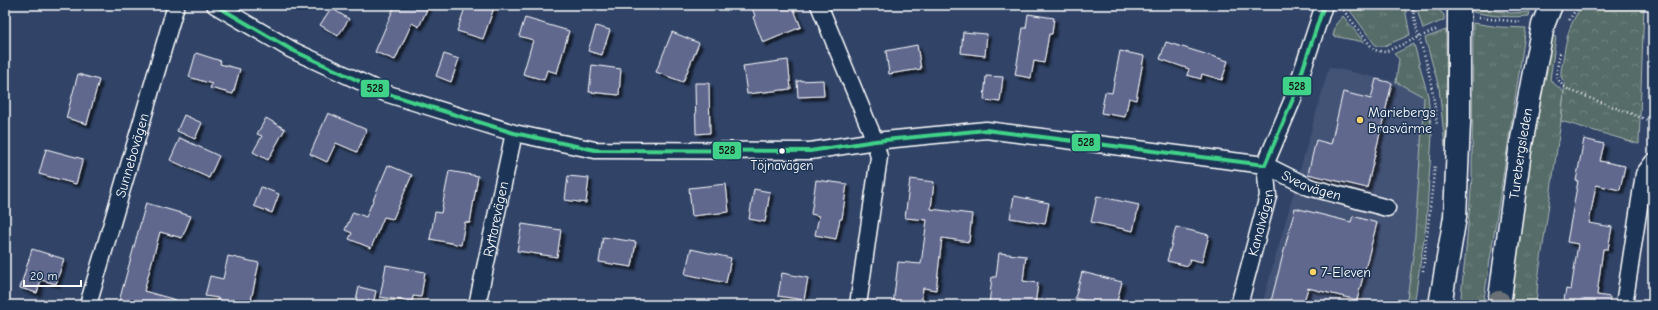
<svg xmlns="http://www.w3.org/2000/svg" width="1658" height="310" font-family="'Comic Neue',sans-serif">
	<defs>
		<pattern id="grass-tufts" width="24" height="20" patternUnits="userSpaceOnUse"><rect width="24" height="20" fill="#566c68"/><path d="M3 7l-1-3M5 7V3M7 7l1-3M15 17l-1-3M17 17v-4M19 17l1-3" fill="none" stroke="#6f827f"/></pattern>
		<pattern id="forest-crowns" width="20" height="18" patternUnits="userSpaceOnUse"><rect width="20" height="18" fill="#566c68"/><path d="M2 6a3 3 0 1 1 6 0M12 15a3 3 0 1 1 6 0" fill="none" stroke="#6f827f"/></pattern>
		<filter id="shadow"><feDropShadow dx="3.5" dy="3.5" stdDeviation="1" flood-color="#0009"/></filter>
	</defs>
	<rect width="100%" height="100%" fill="#314468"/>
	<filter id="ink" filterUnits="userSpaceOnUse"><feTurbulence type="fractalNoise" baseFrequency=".025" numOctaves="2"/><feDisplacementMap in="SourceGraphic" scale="8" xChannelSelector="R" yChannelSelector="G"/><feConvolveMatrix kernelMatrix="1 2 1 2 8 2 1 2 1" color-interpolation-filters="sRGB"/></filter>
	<g filter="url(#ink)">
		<!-- built -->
		<path fill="#435276" d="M1329,67l67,15 28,14 -10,154 -8,55h-144z"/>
		<!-- grass -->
		<g fill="url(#grass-tufts)" stroke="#aab6b4">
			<path d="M1346,5h60v9l4,21 -26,11h-8z"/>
			<path d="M1418,5l17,1 9,9v5l-21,9 -5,-17z"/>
			<path d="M1472,7l39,6 19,-1 -1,4c-20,2 -37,0 -56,-4z"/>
			<path d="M1343,16l21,26 -31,-6 3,-12z"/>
			<path d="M1473,23l26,4 27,1 -43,277h-23l6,-56 6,-71z"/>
			<path d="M1446,30l1,91 -2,26 -6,-60 -14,-49z"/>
			<path d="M1551,35l5,2 -6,43 14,12 -3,29 -23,159 -2,25h-24v-16l25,-180z"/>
			<path d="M1414,44l14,52 4,40 -6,89 -12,80h-8l8,-55 10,-153 -28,-15 3,-23 -5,-5z"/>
		</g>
		<!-- forest -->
		<path fill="url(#forest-crowns)" stroke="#aab6b4" d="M1583,5h61l-5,139 -78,-23 4,-38 -4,-6v-6c5,-27 5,-44 22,-66z"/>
		<!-- building -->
		<g fill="#60678e" stroke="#fff" filter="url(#shadow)">
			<path d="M395,5h34l-10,22 -7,-4 -17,37 -20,-8z"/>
			<path d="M466,5h29l-12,34 -26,-8z"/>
			<path d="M751,5h41l9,22 -38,16 -10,-26 2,-1z"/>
			<path d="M331,8l18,11 -11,17 -18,-11z"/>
			<path d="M1028,14l26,4 -2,16h-3l-5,29 -10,-2 -3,17 -16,-3 8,-47h3z"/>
			<path d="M525,18l44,13 -12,42 -10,-3 -3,10 -21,-6 10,-34 -14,-4z"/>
			<path d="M596,26l14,4 -8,25 -14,-4z"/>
			<path d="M672,32l27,11 -16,39 -27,-10z"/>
			<path d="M963,32l24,2 -2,22 -24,-3z"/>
			<path d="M1166,42l62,19 -6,19 -20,-6 -1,5 -14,-4 2,-6 -29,-10z"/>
			<path d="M917,45l4,24 -32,5 -3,-23z"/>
			<path d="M1120,51l24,5 -8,44 -7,-2 -4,19 -24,-4 4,-21 7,1z"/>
			<path d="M196,53l25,8 -1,3 20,5 -7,25 -23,-6 2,-4 -23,-7z"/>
			<path d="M444,54l15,5 -8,23 -15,-6z"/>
			<path d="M788,60l3,29 -44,5 -4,-28z"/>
			<path d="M592,65l29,4 -2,26 -30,-3z"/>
			<path d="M78,74l21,6 -12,44 -21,-6z"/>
			<path d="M986,76l17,1 -3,25 -16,-2z"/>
			<path d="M1376,79l16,4 -25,105 -59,-14 8,-34 15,4 12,-52 28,7z"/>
			<path d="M823,80l1,16 -26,1 -1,-16z"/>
			<path d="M695,83h14l1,50 -14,1z"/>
			<path d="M328,113l39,17 -10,22 -21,-9 -9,19 -17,-8z"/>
			<path d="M184,115l18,8 -7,16 -18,-8z"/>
			<path d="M266,118l19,11 -17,31 -15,-8 9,-16 -5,-2z"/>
			<path d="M180,138l39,18 -10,22 -39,-18z"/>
			<path d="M1584,139l20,5 -4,17 25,5 -5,24 -24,-5 -7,38 23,4 -4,22h-5l-6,46 13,2 -1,8h-46l3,-16 5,1 7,-46 -11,-2 11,-61h-2z"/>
			<path d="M46,149l37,10 -7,25 -37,-10z"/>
			<path d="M388,165l24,10 -19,44 -9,-2 -13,31 -22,-9 3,-6 -7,-3 8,-18 13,5z"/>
			<path d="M449,171l29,5 -8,47 -5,-1 -4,23 -31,-6 5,-27 6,1z"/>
			<path d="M568,176l21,2 -3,25 -21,-3z"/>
			<path d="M910,179l24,3 -3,27 41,5 -3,28 -27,-4 -6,52 -13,-2 -2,17h-28l5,-43 23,2 6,-44 -22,-2z"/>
			<path d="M816,180l31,4 -5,35h-2l-4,20 -21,-4 4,-19 -8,-2z"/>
			<path d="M726,184l3,28 -37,4 -3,-28z"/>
			<path d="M261,187l18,7 -7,19 -18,-7z"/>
			<path d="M754,189l16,3 -5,30 -16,-3z"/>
			<path d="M1014,196l35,7 -4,21 -35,-6z"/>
			<path d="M1097,196l42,9 -6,26 -42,-9z"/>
			<path d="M146,203l45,13 -9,22 -22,-6 -16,59 32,9 -1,5h-57z"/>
			<path d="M1295,208l56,14 2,-6 24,7 -20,77 -49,-12 -5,17h-33z"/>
			<path d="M522,224l39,6 -4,27 -40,-6z"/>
			<path d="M1176,227l33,8 -7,27 -12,-3 -2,7 -21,-5z"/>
			<path d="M603,237l33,5 -4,25 -33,-5z"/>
			<path d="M32,249l32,10 -8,25 -15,-4 -4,13 -17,-5z"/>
			<path d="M691,249l40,9 -5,25 -41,-9z"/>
			<path d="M999,253l27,3 -3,25 15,2 -3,22h-46l3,-28h4z"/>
			<path d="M228,256l31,7 -9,42h-33l1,-7 -13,-2 5,-20 13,3z"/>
			<path d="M386,265l39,7 -4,25 -8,-1 -1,6 -32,-5z"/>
			<path d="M1082,272l40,10 -6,23h-15l-26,-7z"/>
			<path d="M782,273l26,5 -4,22 -26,-4z"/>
			<path d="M359,287l17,4 -3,14h-18z"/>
		</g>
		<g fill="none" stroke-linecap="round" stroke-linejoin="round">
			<defs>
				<g id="street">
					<path id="s1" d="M215,5l77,45 93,43 129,40 81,17 215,1 65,-10 111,-11 279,35 44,22 78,21"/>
					<path d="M819,5l56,136 4,16 -21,148"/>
					<path id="s2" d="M88,305l88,-300"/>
					<path id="s3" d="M477,305l37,-172"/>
					<path id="s4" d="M1239,305l29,-109 -3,-31 28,-66 31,-94"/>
					<path d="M1624,305l20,-131 9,-12"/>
				</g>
				<g id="secondary">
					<path d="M1440,305l15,-88 4,-95v-117"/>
					<path id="s5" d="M1499,305l21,-154 9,-52 14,-74 8,-20"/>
				</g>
				<path id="highway" d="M1499,302l1,3"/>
			</defs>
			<!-- street casing -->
			<use href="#street" stroke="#fff" stroke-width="19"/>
			<!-- secondary casing -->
			<use href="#secondary" stroke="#fff" stroke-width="25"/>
			<!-- highway casing -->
			<use href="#highway" stroke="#fff" stroke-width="25"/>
			<!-- path -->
			<g stroke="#fff" stroke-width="2.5" stroke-dasharray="1 3" stroke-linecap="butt">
				<path d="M1413,5c0,20 9,40 14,60 5,20 8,40 10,61"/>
				<path d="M1341,7l33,43 11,2 53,-23"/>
				<path d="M1479,18l43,4"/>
				<path d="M1569,20l10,-15"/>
				<path d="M1560,53c-3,18 -8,26 9,37l81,31"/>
				<path d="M1651,144v-139"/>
				<path d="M1423,271l12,-107"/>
			</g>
			<!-- street -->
			<use href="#street" stroke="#1d3557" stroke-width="16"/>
			<!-- secondary -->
			<use href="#secondary" stroke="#1d3557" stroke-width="22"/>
			<!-- highway -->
			<use href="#highway" stroke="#6a7074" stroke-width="22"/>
			<defs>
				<g id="bus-1">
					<path d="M215,5l77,45 93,43 129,40 81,17 215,1 65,-10 111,-11 279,35"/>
					<path d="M1265,165l28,-66 31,-94"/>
				</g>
			</defs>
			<!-- bus-1 casing -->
			<use href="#bus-1" stroke="#1d3557" stroke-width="7"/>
			<!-- bus-1 -->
			<use href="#bus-1" stroke="#40d288" stroke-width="4"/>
		</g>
	</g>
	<!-- markers -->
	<g fill="#ffd166" stroke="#1d3557" stroke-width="1.5">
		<circle cx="1360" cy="120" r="4"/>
		<circle cx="1313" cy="272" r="4"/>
	</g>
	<circle fill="#fff" stroke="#1d3557" stroke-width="1.5" cx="782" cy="151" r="3.5"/>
	<g text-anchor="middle" stroke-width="3" stroke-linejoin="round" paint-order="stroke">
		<!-- bus labels -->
		<g font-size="13" fill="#fff" stroke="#1d3557">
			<text x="782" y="170">Töjnavägen</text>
		</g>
		<!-- poi labels -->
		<g font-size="14" fill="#fff" stroke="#1d3557" text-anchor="start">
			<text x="1368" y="117">Mariebergs<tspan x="1368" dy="16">Brasvärme</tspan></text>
			<text x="1321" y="277">7-Eleven</text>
		</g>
		<!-- street labels -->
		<g font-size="14" fill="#fff" stroke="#1d3557">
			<text dy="5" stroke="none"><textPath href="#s5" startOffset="153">Turebergsleden</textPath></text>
			<text dy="5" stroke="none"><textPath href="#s2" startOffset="156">Sunnebovägen</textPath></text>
			<text dy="5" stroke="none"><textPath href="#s1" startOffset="1134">Sveavägen</textPath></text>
			<text dy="5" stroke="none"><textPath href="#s3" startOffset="88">Ryttarevägen</textPath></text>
			<text dy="5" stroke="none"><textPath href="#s4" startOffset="85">Kanalvägen</textPath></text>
		</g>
	</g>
	<g stroke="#1d3557" stroke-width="1.5">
		<rect x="1282" y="76" width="30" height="20" rx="4" fill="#40d288"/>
		<rect x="360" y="79" width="30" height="19" rx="4" fill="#40d288"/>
		<rect x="1071" y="133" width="30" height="19" rx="4" fill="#40d288"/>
		<rect x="712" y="141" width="30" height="19" rx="4" fill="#40d288"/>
	</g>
	<g font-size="11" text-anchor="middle" font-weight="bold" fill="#111">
		<text x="1297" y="90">528</text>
		<text x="375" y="92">528</text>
		<text x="1086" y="146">528</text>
		<text x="727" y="154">528</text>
	</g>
	<!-- margin -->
	<rect width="1658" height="310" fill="none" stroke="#1d3557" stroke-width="20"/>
	<rect x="10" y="10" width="1638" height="290" fill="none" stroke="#fff" stroke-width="1.5" filter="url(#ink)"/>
	<!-- scale -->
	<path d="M24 280v6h57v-6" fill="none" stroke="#ffffff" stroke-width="2"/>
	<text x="30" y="280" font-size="12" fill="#ffffff" stroke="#1d3557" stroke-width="3" paint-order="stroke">20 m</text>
</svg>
